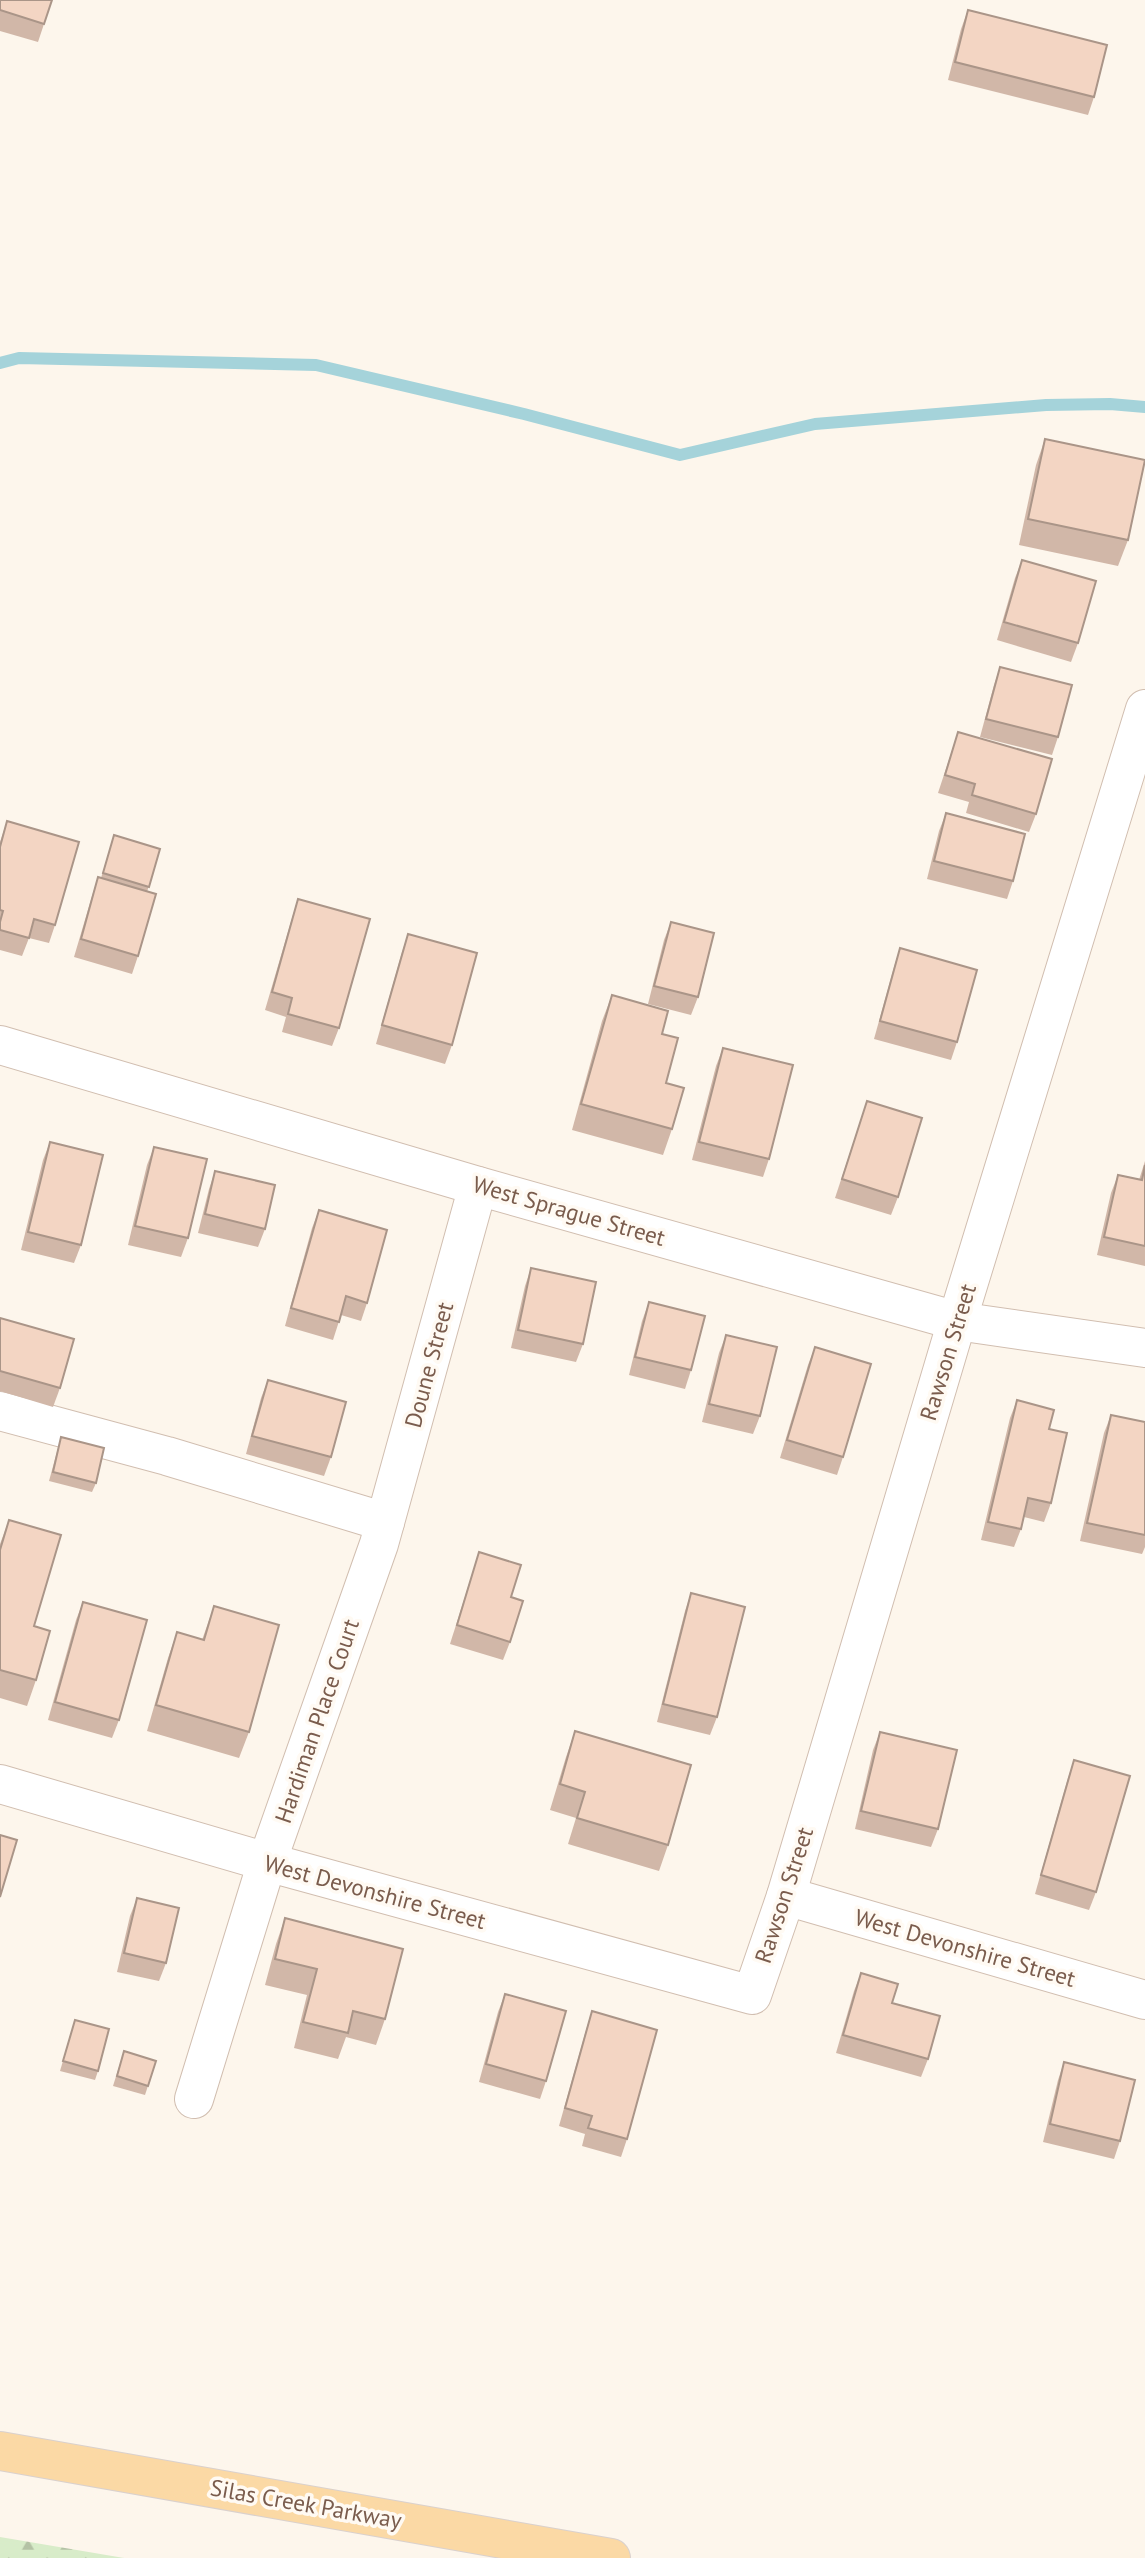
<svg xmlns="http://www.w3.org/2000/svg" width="1145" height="2558" font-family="'PT Sans',sans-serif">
	<defs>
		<pattern id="forest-firs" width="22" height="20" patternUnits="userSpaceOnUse" patternTransform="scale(1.75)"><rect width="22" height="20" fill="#d8ecc9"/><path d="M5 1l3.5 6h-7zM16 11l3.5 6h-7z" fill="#b4c2a5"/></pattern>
	</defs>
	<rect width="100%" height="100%" fill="#fdf6ec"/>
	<!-- forest -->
	<path fill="url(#forest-firs)" d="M0,2537l124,21h-124z"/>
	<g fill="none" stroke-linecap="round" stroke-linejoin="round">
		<!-- stream -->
		<path stroke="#a5d3da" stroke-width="12" d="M0,363l19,-5 297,7 208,49 156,41 135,-31 231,-19 64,-1 35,3"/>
		<defs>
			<g id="minor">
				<path d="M0,1045l478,141 479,135 188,27"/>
				<path d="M0,1411l167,45 218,66"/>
				<path d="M0,1784l267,78 485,133 34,-99 171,-575 188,-612"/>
				<path d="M786,1896l359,104"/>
				<path d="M194,2099l73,-237 112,-318 99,-358"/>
			</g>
			<path id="major" d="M0,2451l611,107"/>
		</defs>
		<!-- minor casing -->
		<use href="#minor" stroke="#d1beb0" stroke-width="40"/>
		<!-- major casing -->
		<use href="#major" stroke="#dad1cd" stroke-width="40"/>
		<!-- minor -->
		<use href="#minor" stroke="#fff" stroke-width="38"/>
		<!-- major -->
		<use href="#major" stroke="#fbd9a5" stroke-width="38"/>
	</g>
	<!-- wall -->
	<g fill="#d1b7a8">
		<path d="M0,0l44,24 -6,18 -38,-11z"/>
		<path d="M968,10l126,87 -6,18 -140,-35 13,-51z"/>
		<path d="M1045,439l83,101 -10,26 -99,-21 17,-80z"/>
		<path d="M1022,560l56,83 -7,19 -74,-22 18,-62z"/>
		<path d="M1000,667l58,70 -6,18 -72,-18 14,-52z"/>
		<path d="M958,732l78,82 -7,18 -63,-19 3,-11 -31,-9z"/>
		<path d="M946,813l67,68 -6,18 -80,-20 12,-48z"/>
		<path d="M7,821l48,104 -6,18 -20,-5 -7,18 -22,-6v-108z"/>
		<path d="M114,835l46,14 -13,43 -9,64 -6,18 -58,-17 18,-61 6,-19 3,1z"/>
		<path d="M298,899l41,129 -7,18 -50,-14 4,-15 -21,-7 27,-92z"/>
		<path d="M671,922l27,75 -7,18 -43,-11 16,-64z"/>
		<path d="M408,934l44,111 -7,19 -69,-20 26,-92z"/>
		<path d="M900,948l57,94 -6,18 -77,-21 20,-72z"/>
		<path d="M612,995l50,39 4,49 6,46 -9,26 -91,-25 30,-109z"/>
		<path d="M723,1048l46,111 -6,18 -71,-17 24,-94z"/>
		<path d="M867,1101l31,96 -7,18 -56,-17z"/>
		<path d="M50,1142l31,103 -7,18 -53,-13 22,-90z"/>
		<path d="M154,1147l34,91 -7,19 -53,-12 19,-80z"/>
		<path d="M1145,1161v105l-48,-11 14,-62 7,-18 21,5z"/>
		<path d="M215,1171l50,58 -7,18 -60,-14 11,-44z"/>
		<path d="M319,1210l48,93 -6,18 -20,-6 -8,25 -48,-14 27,-98z"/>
		<path d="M531,1268l52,76 -7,18 -65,-14 14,-62z"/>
		<path d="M649,1302l42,68 -6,19 -56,-14 13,-54z"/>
		<path d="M0,1318l60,70 -7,19 -53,-16z"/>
		<path d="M726,1335l34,81 -7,18 -51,-12 17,-69z"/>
		<path d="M815,1347l28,110 -6,18 -57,-17 28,-93z"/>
		<path d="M268,1380l63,77 -7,19 -78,-22 15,-56z"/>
		<path d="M1017,1400l32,29 2,74 -7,19 -20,-5 -3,12 -7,18 -33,-7 29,-122z"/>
		<path d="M1111,1415l34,7v125l-3,7 -62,-13 24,-108z"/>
		<path d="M61,1437l35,46 -4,9 -43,-11z"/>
		<path d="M9,1520l25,106 2,54 -9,26 -27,-8v-154z"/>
		<path d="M479,1552l32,45 -1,45 -7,18 -53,-16z"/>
		<path d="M691,1593l26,124 -7,18 -53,-13 28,-111z"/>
		<path d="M83,1602l36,118 -7,18 -64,-18 28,-100z"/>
		<path d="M214,1606l35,126 -10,26 -92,-27 21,-73 9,-26 25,8z"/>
		<path d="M575,1731l93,114 -9,26 -91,-27 8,-26 -26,-8 16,-53z"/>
		<path d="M880,1732l58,97 -7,18 -76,-18 18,-79z"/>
		<path d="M1074,1760l22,132 -7,18 -54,-16 33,-116z"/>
		<path d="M137,1898l29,65 -7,18 -42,-9 13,-56z"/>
		<path d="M285,1918l100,101 -9,26 -30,-8 -8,22 -44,-11 13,-53 -42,-10 11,-41z"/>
		<path d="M861,1973l31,30 36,56 -7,18 -85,-24 18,-62z"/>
		<path d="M505,1994l41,87 -6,18 -61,-17 19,-70z"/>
		<path d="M592,2011l35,128 -6,18 -39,-11 3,-12 -26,-8 27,-96z"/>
		<path d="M75,2020l23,51 -3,9 -35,-9z"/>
		<path d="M124,2051l32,10 -11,34 -32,-9z"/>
		<path d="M1064,2062l56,79 -6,18 -71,-17 15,-62z"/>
	</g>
	<!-- building -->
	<g fill="#f3d5c3" stroke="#aa9588" stroke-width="2">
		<path d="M0,0h52l-8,24 -44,-14z"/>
		<path d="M968,10l139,35 -13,52 -139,-35z"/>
		<path d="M1045,439l100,21 -17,80 -100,-21z"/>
		<path d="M1022,560l74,21 -18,62 -74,-21z"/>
		<path d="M1000,667l72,18 -14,52 -72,-18z"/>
		<path d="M958,732l94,27 -16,55 -64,-19 3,-11 -30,-9z"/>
		<path d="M946,813l79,21 -12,47 -79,-20z"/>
		<path d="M7,821l72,21 -24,83 -21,-6 -5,19 -29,-8v-8l3,-11 -3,-1v-63z"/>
		<path d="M114,835l46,14 -11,38 -46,-14z"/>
		<path d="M98,877l58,17 -18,62 -57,-17z"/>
		<path d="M298,899l72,20 -31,109 -51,-14 4,-16 -20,-6z"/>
		<path d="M671,922l43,11 -16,64 -44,-11z"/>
		<path d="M408,934l69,19 -25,92 -70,-20z"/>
		<path d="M900,948l77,22 -20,72 -77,-21z"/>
		<path d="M612,995l56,16 -6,23 16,4 -12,45 18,5 -12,41 -91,-25z"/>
		<path d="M723,1048l70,17 -24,94 -70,-17z"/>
		<path d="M867,1101l55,17 -24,79 -56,-18z"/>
		<path d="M50,1142l53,13 -22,90 -53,-13z"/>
		<path d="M154,1147l53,12 -19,79 -53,-12z"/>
		<path d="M1145,1165v81l-41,-9 14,-62 24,5z"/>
		<path d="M215,1171l60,14 -10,44 -60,-15z"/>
		<path d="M319,1210l68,20 -20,73 -21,-7 -7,26 -48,-14z"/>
		<path d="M531,1268l65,14 -13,62 -65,-14z"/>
		<path d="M649,1302l56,14 -14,54 -56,-13z"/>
		<path d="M0,1318l74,21 -14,49 -60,-17z"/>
		<path d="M726,1335l51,12 -17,69 -51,-12z"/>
		<path d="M815,1347l56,17 -28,93 -56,-17z"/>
		<path d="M268,1380l78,22 -15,55 -79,-21z"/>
		<path d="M1017,1400l37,10 -5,19 18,4 -16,70 -23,-5 -7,31 -33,-7z"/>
		<path d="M1111,1415l34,7v113l-58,-12z"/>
		<path d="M61,1437l43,11 -8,35 -43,-11z"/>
		<path d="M9,1520l52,15 -27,91 16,5 -14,49 -36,-10v-120z"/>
		<path d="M479,1552l42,13 -10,32 12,4 -13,41 -53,-17z"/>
		<path d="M691,1593l54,14 -28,110 -54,-13z"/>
		<path d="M83,1602l64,18 -28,100 -64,-18z"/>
		<path d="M214,1606l65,19 -30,107 -93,-27 21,-73 27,8z"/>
		<path d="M575,1731l116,34 -23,80 -91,-27 8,-26 -25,-8z"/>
		<path d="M880,1732l77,18 -19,79 -77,-18z"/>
		<path d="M1074,1760l56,16 -34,116 -55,-17z"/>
		<path d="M0,1835l17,5 -17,57z"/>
		<path d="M137,1898l42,10 -13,55 -42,-10z"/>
		<path d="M285,1918l118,31 -18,70 -32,-8 -5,22 -45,-11 14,-53 -42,-10z"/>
		<path d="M861,1973l37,11 -6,19 48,13 -12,43 -85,-24z"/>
		<path d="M505,1994l61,17 -20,70 -60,-17z"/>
		<path d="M592,2011l65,19 -30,109 -39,-11 4,-12 -27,-8z"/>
		<path d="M75,2020l34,9 -11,42 -35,-10z"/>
		<path d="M124,2051l32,10 -8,25 -31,-10z"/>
		<path d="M1064,2062l71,18 -15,61 -70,-17z"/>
	</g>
	<g text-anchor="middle" stroke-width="7" stroke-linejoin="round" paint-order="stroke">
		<!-- street labels -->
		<g font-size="23" fill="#7a5c4d" stroke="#fffaf3">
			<text transform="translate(569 1211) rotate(16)" y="8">West Sprague Street</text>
			<text transform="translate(948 1352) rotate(-73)" y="8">Rawson Street</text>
			<text transform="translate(429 1365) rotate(-75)" y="8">Doune Street</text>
			<text transform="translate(317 1721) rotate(-71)" y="8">Hardiman Place Court</text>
			<text transform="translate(375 1892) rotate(15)" y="8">West Devonshire Street</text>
			<text transform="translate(784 1895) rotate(-72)" y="8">Rawson Street</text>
			<text transform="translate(965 1948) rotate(16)" y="8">West Devonshire Street</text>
			<text transform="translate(306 2504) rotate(10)" y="8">Silas Creek Parkway</text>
		</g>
	</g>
</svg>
